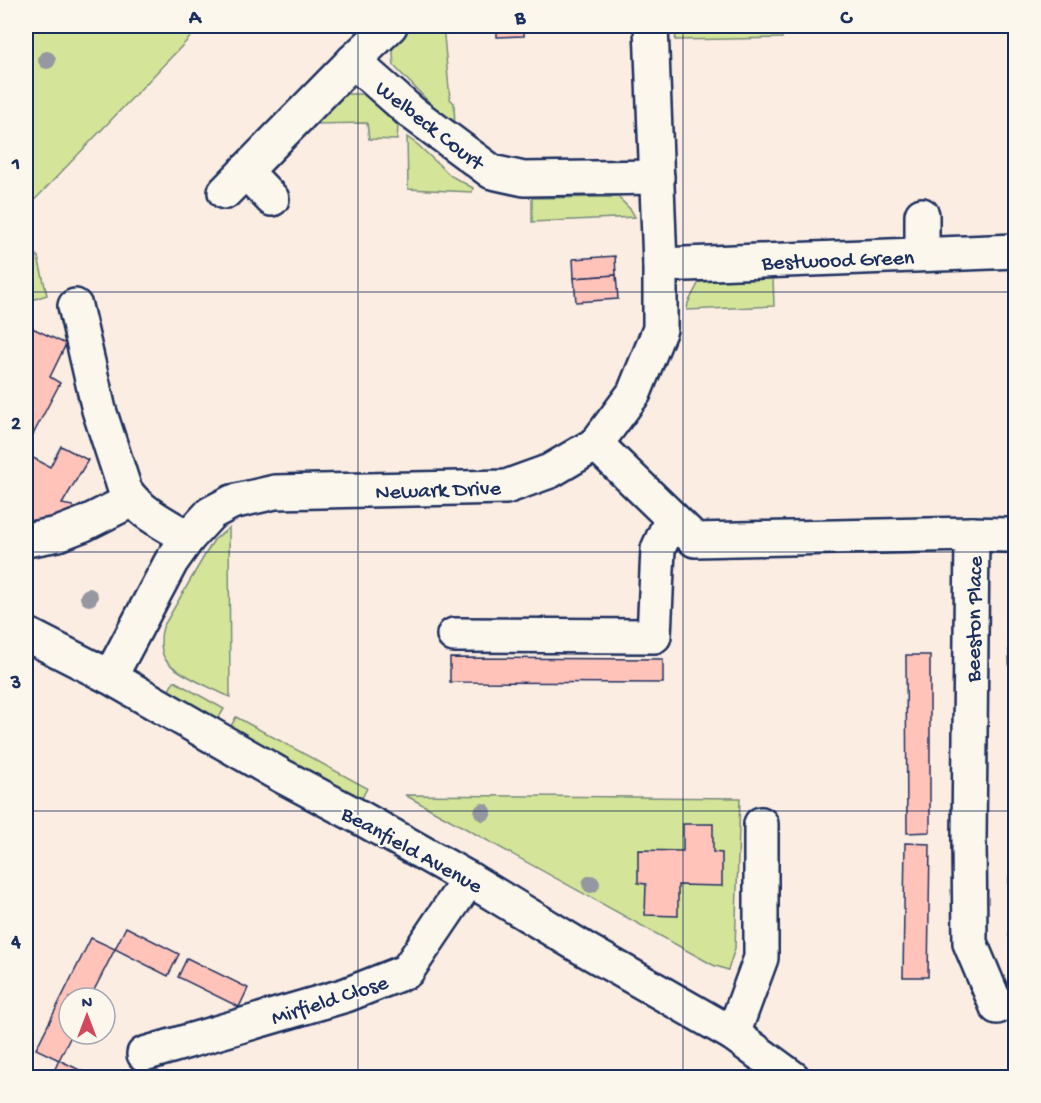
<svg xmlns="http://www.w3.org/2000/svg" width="1041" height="1103" font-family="'Gochi Hand',sans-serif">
	<rect width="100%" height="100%" fill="#fcede2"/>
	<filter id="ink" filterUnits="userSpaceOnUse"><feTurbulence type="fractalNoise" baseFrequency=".0167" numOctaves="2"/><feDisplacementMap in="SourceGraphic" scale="12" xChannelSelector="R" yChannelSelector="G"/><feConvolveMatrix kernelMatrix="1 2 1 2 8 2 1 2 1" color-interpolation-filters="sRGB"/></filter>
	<g filter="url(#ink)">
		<!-- green -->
		<g fill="#d4e599" stroke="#788a7c" stroke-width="1.5">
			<path d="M26,26h175l-175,183z"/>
			<path d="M407,26h53h-17l7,73 4,4 1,26 -61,-63 -2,-25z"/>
			<path d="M681,26h100l1,12 -107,2 2,-10z"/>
			<path d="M340,94h31l4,9 23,23 -1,14 -28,-1 -2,-16 -54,1z"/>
			<path d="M407,137l11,8 33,31 22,12 -1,4 -64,-3z"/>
			<path d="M618,197l13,13 4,7 -103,5v-24z"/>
			<path d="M26,245l12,12 9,38 -21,7z"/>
			<path d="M773,277l1,29 -87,4 1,-7 11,-21z"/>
			<path d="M229,528l1,169c-15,-7 -57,-25 -65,-38 -5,-9 -5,-22 -2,-32l43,-74 8,-13z"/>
			<path d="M174,681l50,28 -6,10 -50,-27z"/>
			<path d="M236,717l131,71 -6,12 -131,-72z"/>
			<path d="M405,795l335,3 -5,150 -7,22 -15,-5z"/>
		</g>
		<!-- building -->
		<g fill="#ffc3ba" stroke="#1b2f5e" stroke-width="1.5">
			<path d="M497,26h27v10l-27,1z"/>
			<path d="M615,256l1,19 -42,3 -1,-19z"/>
			<path d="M616,275l2,24 -42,3 -2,-24z"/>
			<path d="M26,325l40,19 -16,33 10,6 -34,65z"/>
			<path d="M61,446l27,14 -26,44 11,2 -1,13 -39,6 -7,-10v-61l24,13z"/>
			<path d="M1009,650h7v57h-5z"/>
			<path d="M906,655h24v177l-23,1z"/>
			<path d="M450,658l213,1v24l-213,-1z"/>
			<path d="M1011,715h5v72h-7z"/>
			<path d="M1016,798v69h-5v-68z"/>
			<path d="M683,824h30v28l9,1v33l-44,-1v31l-33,-1 1,-31 -8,-1v-33l45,1z"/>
			<path d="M905,843l25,1 -2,133h-25z"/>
			<rect x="1009" y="877" width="7" height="59"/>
			<path d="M126,927l53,27 -11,22 -53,-27z"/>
			<path d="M91,938l24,11 -25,49h-21v36h3l-13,26 -23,-11z"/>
			<path d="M187,958l61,30 -9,19 -61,-30z"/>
			<path d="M59,1060l37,18h-45z"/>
		</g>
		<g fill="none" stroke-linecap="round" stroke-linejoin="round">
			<defs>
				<g id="minor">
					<path d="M353,61l37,-35"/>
					<path d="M245,171l27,28"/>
					<path d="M225,192l128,-131 58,51 81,60 32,7 133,-2"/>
					<path d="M922,215v39"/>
					<path d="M660,265l356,-14"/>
					<path d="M75,306l24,104 26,80c14,22 41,34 63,48"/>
					<path d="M596,444l99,96 277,-6 -3,306 1,103 27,64"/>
					<path d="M972,534l34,1"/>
					<path d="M26,540l32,-6 26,-10 48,-24"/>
					<path d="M26,634l84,43 172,99 79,42 108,61 117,71 147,84 60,44"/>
					<path d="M454,635l200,1 4,-87 14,-31"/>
					<path d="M110,677l61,-115 17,-24 23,-25 21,-11 43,-10 231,-5 44,-16 46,-27 38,-51 26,-64v-64l-9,-239"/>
					<path d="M733,1034l28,-76v-134"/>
					<path d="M144,1054l202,-59 61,-24 62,-92"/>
				</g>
			</defs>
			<!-- minor casing -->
			<use href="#minor" stroke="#1b2f5e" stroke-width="38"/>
			<!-- minor -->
			<use href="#minor" stroke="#fbf7ec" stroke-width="33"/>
		</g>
		<!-- trees -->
		<g fill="#9598a0">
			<circle cx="47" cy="60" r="9"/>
			<circle cx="89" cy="597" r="9"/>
			<circle cx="483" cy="812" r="9"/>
			<circle cx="591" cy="884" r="9"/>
		</g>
	</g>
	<!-- grid -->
	<path fill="none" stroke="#1b2f5e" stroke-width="1.5" stroke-opacity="0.55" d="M358,26v1052M683,26v1052M26,292h990M26,552h990M26,811h990"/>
	<g text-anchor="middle" stroke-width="4.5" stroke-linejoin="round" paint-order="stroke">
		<!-- street labels -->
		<g font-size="22" fill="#1b2f5e" stroke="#fbf7ec">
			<text transform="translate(431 124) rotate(38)" y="8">Welbeck Court</text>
			<text transform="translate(838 258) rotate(-2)" y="8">Bestwood Green</text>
			<text transform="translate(438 488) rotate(-2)" y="8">Newark Drive</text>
			<text transform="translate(972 619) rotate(-89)" y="8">Beeston Place</text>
			<text transform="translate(413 848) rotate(29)" y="8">Beanfield Avenue</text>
			<text transform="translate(329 998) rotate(-18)" y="8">Mirfield Close</text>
		</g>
	</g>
	<!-- margin -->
	<rect width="1041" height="1103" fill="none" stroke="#fbf7ec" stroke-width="66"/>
	<!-- north arrow -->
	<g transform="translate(87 1016)"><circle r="28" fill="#fbf7ec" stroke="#a1a7b3" stroke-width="1.5"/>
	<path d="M0-4.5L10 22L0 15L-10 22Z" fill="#d1495b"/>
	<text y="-9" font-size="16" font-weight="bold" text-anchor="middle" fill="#1b2f5e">N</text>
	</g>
	<rect x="33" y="33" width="975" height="1037" fill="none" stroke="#1b2f5e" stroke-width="2"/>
	<g font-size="20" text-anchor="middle" font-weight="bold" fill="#1b2f5e">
		<text x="195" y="23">A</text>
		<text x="520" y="23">B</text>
		<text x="846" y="23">C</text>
		<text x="16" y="169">1</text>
		<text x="16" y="429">2</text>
		<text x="16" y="688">3</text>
		<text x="16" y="947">4</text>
	</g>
</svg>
